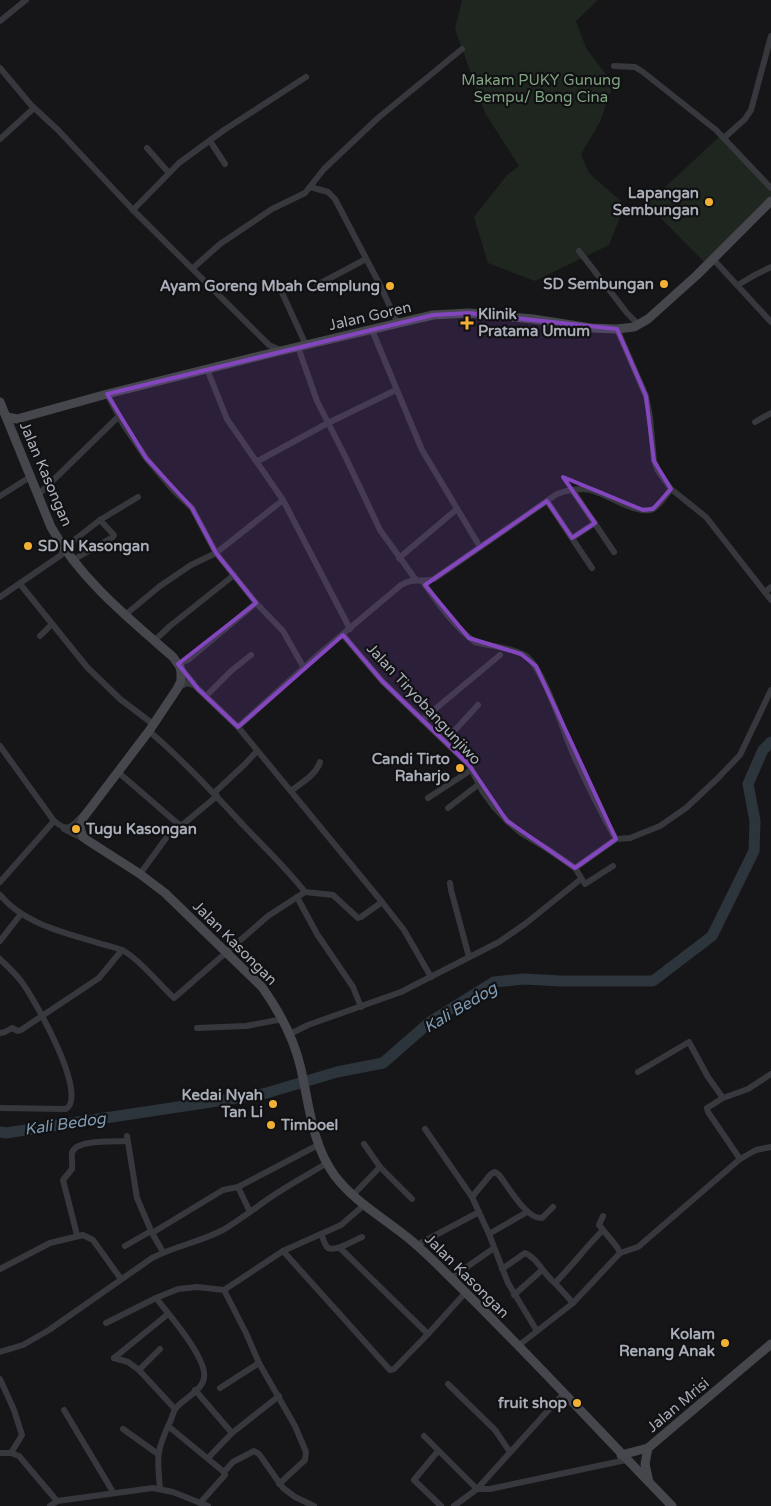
<svg xmlns="http://www.w3.org/2000/svg" width="771" height="1506" font-family="'Varela Round',sans-serif">
	<rect width="100%" height="100%" fill="#161618"/>
	<!-- green -->
	<g fill="#1e261f">
		<path d="M462,0h136l-22,21 10,27 27,36 -13,38 -19,32 8,19 36,32 -16,40 -74,36 -47,-18 -14,-46 33,-42 12,-9 -34,-53 -30,-84z"/>
		<path d="M720,136l51,55v10l-63,65 -61,-62z"/>
	</g>
	<g fill="none" stroke-linecap="round" stroke-linejoin="round">
		<!-- river -->
		<path stroke="#2c353c" stroke-width="11" d="M0,1132l6,1 257,-39 74,-22 46,-9 47,-41 64,-40 30,-3 37,2h92l59,-45 42,-85 1,-30 -7,-37 15,-34 8,-8"/>
		<!-- street -->
		<g stroke="#37383d" stroke-width="6">
			<path d="M0,21l26,-21"/>
			<path d="M614,66l21,1 8,5 73,58 55,58"/>
			<path d="M0,68l31,37 27,25 75,80 136,135 11,5"/>
			<path d="M724,138l21,-19 6,-9 20,-74"/>
			<path d="M0,139l34,-31"/>
			<path d="M210,141l15,23"/>
			<path d="M147,148l22,25"/>
			<path d="M310,187l18,5 7,7 45,86 18,39"/>
			<path d="M133,210l46,-47 45,-33 82,-53"/>
			<path d="M579,251l48,62 12,12"/>
			<path d="M713,259l58,63"/>
			<path d="M193,268l27,-24 52,-35 33,-16 19,-24 54,-51 84,-69"/>
			<path d="M278,284l28,61"/>
			<path d="M317,285l49,-26"/>
			<path d="M738,285l15,-9 18,-9"/>
			<path d="M617,329l29,67 4,21 4,44 4,10 13,18 35,28 65,83"/>
			<path d="M372,330l50,120 58,97"/>
			<path d="M298,347l19,54 29,57 34,72 36,50"/>
			<path d="M207,369l20,50 56,81 67,129"/>
			<path d="M107,394l16,30 23,34 28,33 18,17 24,45 40,50 27,28 21,37"/>
			<path d="M755,422l16,-9"/>
			<path d="M258,461l70,-38 68,-33"/>
			<path d="M573,491l41,61"/>
			<path d="M38,495l81,-79"/>
			<path d="M0,496l30,-19"/>
			<path d="M547,501l45,67"/>
			<path d="M572,538l23,-15"/>
			<path d="M399,558l58,-49"/>
			<path d="M73,560l40,-23 1,-2 -14,-15"/>
			<path d="M423,582c15,21 30,44 52,60 15,4 39,6 51,14 18,13 38,78 48,100 13,28 26,56 42,83"/>
			<path d="M20,584l67,83 33,32 33,25"/>
			<path d="M765,592l6,-5"/>
			<path d="M0,597l61,-42 3,-7 36,-28 38,-23"/>
			<path d="M125,615l35,-29 31,-21 25,-12 67,-53"/>
			<path d="M343,635l39,46 87,84 14,27 11,15 13,14 14,12 28,17 26,18 10,16 28,-18"/>
			<path d="M40,636l12,-12"/>
			<path d="M154,641l16,-15 64,-51"/>
			<path d="M178,664l10,-4 68,-57"/>
			<path d="M180,667l14,17"/>
			<path d="M178,688l9,-5 7,2 44,42 144,175 22,28 27,47"/>
			<path d="M206,696l25,-25 20,-16"/>
			<path d="M422,720l78,-65"/>
			<path d="M238,727l81,-73 82,-69c13,-8 20,-2 33,-6l123,-85c10,-4 27,-7 37,-3 14,4 45,25 59,18 7,-4 13,-14 18,-20"/>
			<path d="M149,731c35,30 65,63 97,97 20,21 41,41 59,64"/>
			<path d="M445,741l33,-36"/>
			<path d="M0,746l54,75c15,12 17,6 29,-6"/>
			<path d="M118,772l59,51"/>
			<path d="M291,791c10,-8 25,-16 29,-29"/>
			<path d="M214,793l31,-29 12,-13"/>
			<path d="M428,798l43,-28"/>
			<path d="M448,808l31,-24"/>
			<path d="M64,829l20,10"/>
			<path d="M575,868l41,-29 14,-1 30,-12 26,-18 31,-29 23,-24 31,-65"/>
			<path d="M140,874l37,-51 4,3 36,-30"/>
			<path d="M0,882l54,-61"/>
			<path d="M450,883l1,7 18,67"/>
			<path d="M0,895c23,28 62,37 95,47 9,3 20,5 29,9 16,9 36,34 50,47l94,-82 37,-24 28,3 25,23 3,-1 21,-15"/>
			<path d="M297,897l20,37 36,53 8,20"/>
			<path d="M0,941l21,-27"/>
			<path d="M0,959c7,7 15,14 21,22 13,17 68,114 45,128l-66,-1"/>
			<path d="M197,1028l49,-2 37,-7"/>
			<path d="M0,1033l5,-1 7,-4 6,3 3,-1 78,-52 23,-28"/>
			<path d="M290,1034l18,-9 93,-33 98,-50 26,-18 56,-45"/>
			<path d="M638,1072l51,-30 19,35 15,21"/>
			<path d="M425,1129l47,68 17,37 19,49 29,48"/>
			<path d="M127,1136l10,62 15,35 11,19"/>
			<path d="M364,1144l16,23 32,32"/>
			<path d="M740,1159l-32,-47 -1,-4 16,-10 25,-9 23,-15"/>
			<path d="M238,1187l12,25"/>
			<path d="M353,1195l27,-28"/>
			<path d="M472,1197l19,-23 4,-2 4,3c9,11 28,45 43,43l11,-11"/>
			<path d="M603,1216l-4,9 18,22 3,6"/>
			<path d="M152,1233l71,-43 15,-3 80,-42"/>
			<path d="M321,1234c2,4 4,12 7,14 8,4 27,-8 34,-11"/>
			<path d="M489,1234l38,-22"/>
			<path d="M77,1235l-14,-55 9,-11c1,-5 -1,-11 0,-16 3,-14 43,-11 55,-12"/>
			<path d="M417,1245l62,-33"/>
			<path d="M125,1246l26,-15"/>
			<path d="M340,1248l88,86"/>
			<path d="M283,1251l107,119 4,-1 34,-35 38,-42"/>
			<path d="M0,1269l50,-26 33,-8 10,5 28,39"/>
			<path d="M502,1269l23,-16c13,5 18,21 30,30"/>
			<path d="M451,1278l43,-30"/>
			<path d="M224,1290l22,43 13,30 36,63 11,26 -1,8 -26,24"/>
			<path d="M514,1295l28,-25"/>
			<path d="M156,1298c12,15 52,61 48,80 -2,13 -21,21 -28,30 -3,4 -4,10 -6,14 -14,29 -13,36 -10,66"/>
			<path d="M573,1303l-18,-20c17,-17 31,-36 48,-53"/>
			<path d="M106,1323l50,-25 22,-9 19,-2 27,3 59,-39 58,-26 23,-20"/>
			<path d="M518,1346l55,-43 47,-50 18,-6 102,-88 16,-9 15,-3"/>
			<path d="M160,1349l-21,21 36,39"/>
			<path d="M0,1352l23,-7 26,-15 103,-72c23,-12 48,-16 71,-28 17,-10 32,-22 48,-33 18,-12 38,-23 56,-34"/>
			<path d="M114,1358l54,-44"/>
			<path d="M114,1358l14,4 11,8"/>
			<path d="M0,1379l14,31 8,25 -11,18"/>
			<path d="M448,1384l47,46 15,22"/>
			<path d="M220,1388l39,-25"/>
			<path d="M195,1390l37,43"/>
			<path d="M64,1410l49,82"/>
			<path d="M168,1426l56,46"/>
			<path d="M123,1429l35,25"/>
			<path d="M424,1436l53,53h13l136,-29"/>
			<path d="M438,1451l-24,29 27,26"/>
			<path d="M0,1453h11l8,3 38,45"/>
			<path d="M208,1458l24,-25 47,-37"/>
			<path d="M200,1503l25,-28 -1,-3 9,-10 21,-11 5,3 24,34 12,9 19,9"/>
			<path d="M50,1506l7,-5 96,-13 20,4 35,14"/>
			<path d="M454,1506l23,-17 87,-96"/>
		</g>
		<!-- secondary -->
		<g stroke="#45474d" stroke-width="9">
			<path d="M0,402l51,125c29,52 77,91 122,130l7,10 1,5v9l-4,8 -28,42 -66,87 -3,10 3,9 4,3 53,34 25,19 97,94c17,24 31,49 38,78 9,36 11,79 35,111 19,25 47,41 72,61 15,12 30,27 44,41 76,74 147,152 221,228"/>
			<path d="M7,417l10,2 90,-25 169,-42 157,-37 36,-2 64,6 58,9 26,1 17,-2 14,-8 49,-44 74,-74"/>
			<path d="M648,1448l-3,16 4,18"/>
			<path d="M621,1455l27,-7 123,-104"/>
		</g>
	</g>
	<!-- marked area -->
	<path fill="#8446be" fill-opacity="0.2" stroke="#8446be" stroke-width="4" stroke-linejoin="round" d="M469,313l148,16 29,67 8,65 17,28 -18,20 -10,1 -80,-33 32,46 -23,15 -25,-37 -122,84 44,53 52,16 15,12 80,173 -41,29 -68,-47 -38,-56 -87,-84 -39,-46 -105,92 -40,-38 -20,-25 78,-61 -40,-50 -24,-45 -46,-50 -39,-64 326,-79z"/>
	<!-- markers -->
	<g fill="#f2b134" stroke="#111113" stroke-width="2">
		<circle cx="709" cy="202" r="5"/>
		<circle cx="664" cy="284" r="5"/>
		<circle cx="390" cy="286" r="5"/>
		<path d="M464.5 315.5h5v5h5v5h-5v5h-5v-5h-5v-5h5z"/>
		<circle cx="28" cy="546" r="5"/>
		<circle cx="460" cy="768" r="5"/>
		<circle cx="76" cy="829" r="5"/>
		<circle cx="273" cy="1104" r="5"/>
		<circle cx="271" cy="1125" r="5"/>
		<circle cx="725" cy="1343" r="5"/>
		<circle cx="577" cy="1403" r="5"/>
	</g>
	<g text-anchor="middle" stroke-width="4.5" stroke-linejoin="round" paint-order="stroke">
		<!-- park labels -->
		<g font-size="15" fill="#7fa381" stroke="#111113">
			<text x="541" y="85">Makam PUKY Gunung<tspan x="541" dy="17">Sempu/ Bong Cina</tspan></text>
		</g>
		<!-- poi labels -->
		<g font-size="15" font-weight="bold" fill="#a8adb8" stroke="#111113" text-anchor="end">
			<text x="699" y="198">Lapangan<tspan x="699" dy="17">Sembungan</tspan></text>
			<text x="654" y="289">SD Sembungan</text>
			<text x="380" y="291">Ayam Goreng Mbah Cemplung</text>
			<text x="478" y="319" text-anchor="start">Klinik<tspan x="478" dy="17">Pratama Umum</tspan></text>
			<text x="38" y="551" text-anchor="start">SD N Kasongan</text>
			<text x="450" y="764">Candi Tirto<tspan x="450" dy="17">Raharjo</tspan></text>
			<text x="86" y="834" text-anchor="start">Tugu Kasongan</text>
			<text x="263" y="1100">Kedai Nyah<tspan x="263" dy="17">Tan Li</tspan></text>
			<text x="281" y="1130" text-anchor="start">Timboel</text>
			<text x="715" y="1339">Kolam<tspan x="715" dy="17">Renang Anak</tspan></text>
			<text x="567" y="1408">fruit shop</text>
		</g>
		<!-- street labels -->
		<g font-size="15" fill="#a8adb8" stroke="#111113">
			<text transform="translate(370 316) rotate(-13)" y="5">Jalan Goren</text>
			<text transform="translate(46 474) rotate(67)" y="5">Jalan Kasongan</text>
			<text transform="translate(424 704) rotate(47)" y="5">Jalan Tiryobangunjiwo</text>
			<text transform="translate(235 943) rotate(45)" y="5">Jalan Kasongan</text>
			<text transform="translate(467 1276) rotate(45)" y="5">Jalan Kasongan</text>
			<text transform="translate(678 1405) rotate(-40)" y="5">Jalan Mrisi</text>
		</g>
		<!-- water labels -->
		<g font-size="16" font-style="italic" fill="#7f9bb3" stroke="#111113">
			<text transform="translate(460 1007) rotate(-31)" y="6">Kali Bedog</text>
			<text transform="translate(65 1123) rotate(-8)" y="6">Kali Bedog</text>
		</g>
	</g>
</svg>
